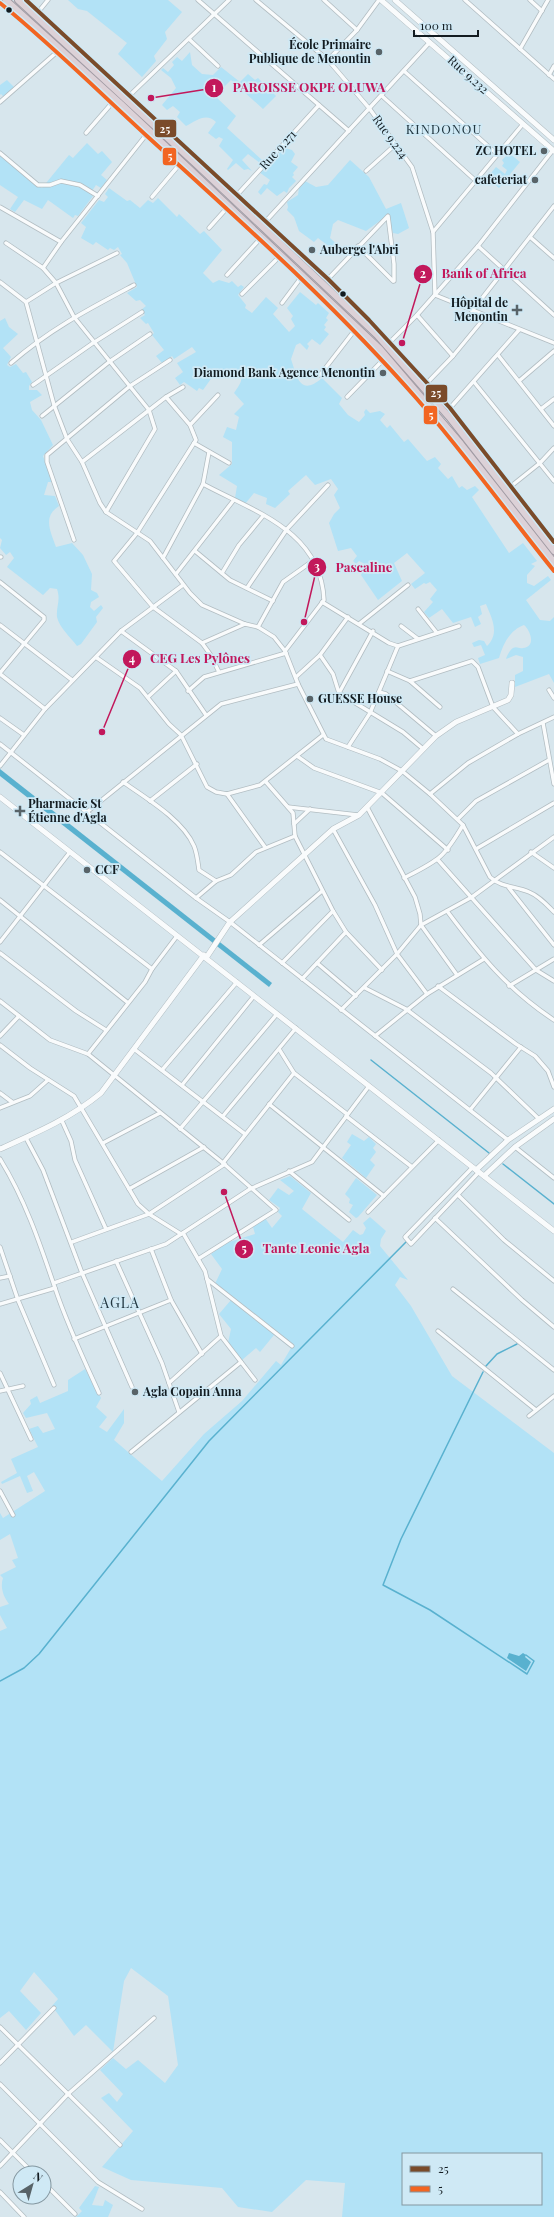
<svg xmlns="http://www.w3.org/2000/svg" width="554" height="2217" font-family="'Playfair Display',serif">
	<rect width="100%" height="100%" fill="#d7e6ed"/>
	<!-- green -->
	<g fill="#b2e2f6" fill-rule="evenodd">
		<path d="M68,0h100l14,12 -17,20 2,7 -13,17 2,5 -14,16 -24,-23 9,-11 -40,-32 -9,-2z"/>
		<path d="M190,52l2,13 10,9 11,1 8,-8 19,15 8,-8 7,6 3,-2 18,18 -13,13 -32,-29 -16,16 21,20 -9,12 35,32 -2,3 -12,-9 -6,6 10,11 -4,-2 -4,1 -8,-7 -8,7 -1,-1 6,-9 -14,-14 4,-7 -4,-2 -3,2 -8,-6 8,-11c-10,-10 -20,-1 -30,4l-9,-9 3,-5 -7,-6 -6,4 -5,-5 14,-17 -5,-10 -10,-8 2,-2 5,4 6,-7 -2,-3 5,-5 5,4z"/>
		<path d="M7,80l9,9 -10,10 -5,-5 -1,1v-10z"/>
		<path d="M87,143l11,11 4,-3 10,11 -11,13 6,5 -6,8 -5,-3 -6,9 3,2 -15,20 -3,-1 -2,3 -25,-18 -6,9 -18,-9 -9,12 -5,-3 8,-12 -18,-12v-31l42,34 27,-33 4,3z"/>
		<path d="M285,148l7,2 3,4 -4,8 7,5 -5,6 1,2 -2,2 4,4 -7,7 -2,5 -3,-2 -7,5 -10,-8 -6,7 -3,-3 6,-8 3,1 3,-5 -11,-8z"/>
		<path d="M509,153l11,9 -21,26 -12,-10 9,-11 9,7 2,-4 -5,-4 2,-3 -2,-3z"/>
		<path d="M350,160l19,17 17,32 15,-6 8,25 -11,6 -5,-1 -5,-18 -22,16 -28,-11 -5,4 -3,14 11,10 -3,2 -5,-4 -2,2 -13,-10 -4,4 -15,-11 -5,-14 -7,-7 1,-3 -1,-5 11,-7 1,-7 6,-7 11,6 12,-2z"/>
		<path d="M109,188l18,13 3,-1 10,8 8,-8 5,3 5,-5 19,19 2,-3 21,20 4,-3 18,19 -19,23 10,10 6,-3 10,3 3,-2 6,6 3,-2 3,2 -6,8 8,10 -1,3 7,5 14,-16 12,11 -5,6 16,18 6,-6 -4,-7 2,-3 -6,-8 13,-16 16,13 2,-2 11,10 -3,5 2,2 -4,5 2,2 -2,3 5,4 -9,11 -8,-6 -5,5 2,2 -2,4 -7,-7 -4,2 -5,14c6,18 9,38 31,19l20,20 -3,6 9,11 11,7 6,-7 -1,-3 2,-3 4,4 10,-2 5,3 -5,6 7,8 3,-3 14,17 4,-3 19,22 8,-4 6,7 -3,4 10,11 4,-3 7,12 3,-2 5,4 8,-4 4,4 -7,7 37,56 14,-10 14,18 -6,3 4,2 -8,9v8l7,3 14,-10 3,4 -25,20 14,20 10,1 4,-4v66l-5,-9 -34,13v-12l8,-4v-14l-7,-2 -10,4c1,-4 4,-9 7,-11 4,-2 6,1 10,0 13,-1 8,-17 1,-23 -14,5 -21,19 -25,33l-19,6 -2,-6 7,-3 -4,-10 -7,2 -2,-4 7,-3 5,1 3,5c13,-13 5,-27 -1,-42l-6,2 2,8 -4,3 3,7 -6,3 -4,-10 -18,6 -11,-14 -13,9 -5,-6 9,-10 -3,-3 7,-9 -7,-8 -4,2 -2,-1 -9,6 -4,-5 14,-11 -18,-20 -13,10 8,18 -24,19 -17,-25 4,-11 -6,-3 -3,3 -3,-3 4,-5 -6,-8 -13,3 -9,-28 5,-9 6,-6 -6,-13 4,-6 -7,-10 -16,6 -9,-10 -18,16 2,3 -15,14 -9,-4 1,-6 -13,-5 -9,11 -10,-6 2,-12 -18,-11 13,-11v-22l-9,-5 4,-10 9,3 3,-13 -5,-3 10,-10 -10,-11c5,-8 12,-15 3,-22l-16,-1 -8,6 -10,14 -4,-2 -2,3 -13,-9 -4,3 -5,-7 8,-6 -6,-9 19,-11 -4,-5 -18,12 -2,-3 -10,7 -6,-7 8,-6 -12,-15 2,-2 -6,-10 -2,1 -6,-6 5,-3 -4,-5 5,-4 -6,-6 -4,1 -9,-8 10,-6 -10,-24 -7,-8 2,-1 -4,-7 -4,3 -4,-2 -2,2 -12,-8 -3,3 -12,-7 5,-11 -5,-4 18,-23 5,2 4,-5 -3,-3z"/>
		<path d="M5,318l4,9 9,7 -15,14 8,9 -4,8 3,2 6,-3 7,9 3,-1 6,10 -3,4v4h8l5,5 -12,7 2,8 9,10 12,25 -10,11 9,26h-4l-4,13 11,1 4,10c-17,11 -8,26 -3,41l16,-4 11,12 9,19 -1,16 6,3 2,4 -8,5 -1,5 4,4 7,-6 2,3 -7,9 1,5 -16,22 -4,2c-6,-8 -18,-19 -20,-29 -1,-11 4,-16 0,-28l-7,-1 -7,7 -36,-28 7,-9 -4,-6 -4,3 -6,-7 2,-8 -2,-2v-217z"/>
		<path d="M352,1134l12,7 5,-4 7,7 -3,4 3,4 -6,8 5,5 -9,13 -24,-20 9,-13 -4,-3z"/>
		<path d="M290,1176l21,17 -9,16 41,33 10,-12 7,5 3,-1 3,-6 -3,-5 7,-6 16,14 -5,8 -1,7 28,34 -8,-3 -5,8 16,21 41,70 102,77v764h-212l3,-34 -39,-3 -34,32 -34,-5 -16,-19 -91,-8 -29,-13 31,-36 -32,-33 8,-5 8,9 6,-8 -23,-24 13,-12 13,11 12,-9 27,23 13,-18 -10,-69 -37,-28 -7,13 -11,71 -27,-27 -12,11 -22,-30 6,-7 -24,-27 -14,19 21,22 -15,17 -17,-19 -9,7v-387l7,-3 -7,-13v-8l9,-3c-6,-8 -9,-17 -6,-26l-3,-3 16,-8 -4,-7 6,-2 -8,-24 -10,6v-27l3,5 42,-27 -11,-19 -7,4 6,15 -6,2 -7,-17 -18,8 -1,-2 16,-9 -6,-14 27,-12 -9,-18 9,-3 5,7 12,-4 -8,-16 -21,5 -3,-5 8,-9 -1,-4 7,-4 3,7 28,-12v-11l17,-11 16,29 -5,9 11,10 -8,10 8,5 17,-23v14l-10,17 48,41 42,-47 38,-33 34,-40 5,4 10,-17 -17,-13 -14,17 -4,-4 -14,12 -14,-17 3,-14 -12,-15 12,-14 -17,-14 8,-17 -11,-15 15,-11 29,-9 -2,-7 12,-9 7,10 10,-12 -4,-4 2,-4 -11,-8 9,-12 11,7 5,-4 -14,-11zM403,2154h138v50h-138z"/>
		<path d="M356,1178l21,17 -19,22 -2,1 -7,-6 4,-7 -4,-2 1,-4 -5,-5z"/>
		<path d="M95,2186l4,1 -7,18 11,1 2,-6 8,5 -5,12h-32l6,-6 -3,-3z"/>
	</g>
	<!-- water -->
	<g fill="#59b1cf">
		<path d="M0,769l272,214 -3,4 -269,-211z"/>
		<path d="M509,1653l10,3 4,-3 3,2 -1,2 6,5 -5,9 -19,-13z"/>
	</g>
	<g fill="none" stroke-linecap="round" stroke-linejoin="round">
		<!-- stream -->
		<g stroke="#59b1cf" stroke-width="1.5">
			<path d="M371,1060l118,93"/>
			<path d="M503,1164l51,40"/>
			<path d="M486,1366l11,-12 20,-10"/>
			<path d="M483,1372l-82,167 -18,46 47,25 97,64 7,-13 -8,-6"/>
			<path d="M0,1681l24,-13 15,-14 170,-213 198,-200"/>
		</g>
		<defs>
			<g id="street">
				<path d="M26,0l302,279 41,41 81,88 104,134"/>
				<path d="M198,0l151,131"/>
				<path d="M256,0l72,60 41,48 43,59 21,65 2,63 119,48"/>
				<path d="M324,0l33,30"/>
				<path d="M465,0l89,79"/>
				<path d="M530,0l12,11"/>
				<path d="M0,3c52,42 99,89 148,134 92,84 187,168 269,262 48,55 91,115 137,172"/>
				<path d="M39,11l9,-11"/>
				<path d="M189,39l29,27"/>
				<path d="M520,49l28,-49"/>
				<path d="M328,60l29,-30 22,-30"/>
				<path d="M404,71l93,83"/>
				<path d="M549,75l5,-9"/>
				<path d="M130,95l99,-95"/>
				<path d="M382,96l94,85"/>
				<path d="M0,102l57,-50"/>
				<path d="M86,133l26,-30"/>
				<path d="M0,153l38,32h12l11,-4 19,4 18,11"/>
				<path d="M366,171l29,-26"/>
				<path d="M237,195l82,-90"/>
				<path d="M152,197l27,-32"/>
				<path d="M0,207l61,35"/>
				<path d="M266,221l164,-179"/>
				<path d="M209,228l17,-19"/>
				<path d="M433,232l90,-108"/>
				<path d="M530,237l24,21"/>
				<path d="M6,243l37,25 13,15 18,34 75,93 6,19 -49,83"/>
				<path d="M358,246l35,35"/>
				<path d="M478,246l76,69"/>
				<path d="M43,268l18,-26 85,-107"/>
				<path d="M227,275l32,-35"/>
				<path d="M328,279l60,-63 6,48v17"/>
				<path d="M0,282l26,20 28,103 13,34 15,23 18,41 6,9 44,29 40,52 12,12 43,19 13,3 16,10 11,14 13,33 28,55 54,20 22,12 28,23 33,31 27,52c12,11 25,9 39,15 10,4 17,12 25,20"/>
				<path d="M242,294l36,-36"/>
				<path d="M26,302l30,-19 61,-30"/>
				<path d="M282,303l18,-24"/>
				<path d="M472,311l82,-105"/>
				<path d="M417,315l36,41"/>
				<path d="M388,344l29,-29 61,-69 75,-96"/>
				<path d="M498,355l56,71"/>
				<path d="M11,363c39,-34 78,-54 123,-78"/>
				<path d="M320,375l34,-44"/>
				<path d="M519,381l35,-30"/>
				<path d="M474,382l80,99"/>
				<path d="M427,383l26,-27 33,-40"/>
				<path d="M33,385l60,-42 49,-31"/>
				<path d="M166,397l24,28 6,15 -59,93 -23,28 39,46 49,36 8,11 9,18"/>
				<path d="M347,397l35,-36"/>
				<path d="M450,408l69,-78"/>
				<path d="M541,409l13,-10"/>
				<path d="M42,416l67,-54 41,-28"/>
				<path d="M190,425l28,-30"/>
				<path d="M194,443l35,20"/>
				<path d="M82,462l84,-65 17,-10"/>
				<path d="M203,484c52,28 118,47 121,116l-39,51"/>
				<path d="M510,487l30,-24 14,-15"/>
				<path d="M74,540l-27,-78v-7l83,-69 40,-26"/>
				<path d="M195,551l35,29 43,21"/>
				<path d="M0,557h1"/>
				<path d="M163,558l40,-74 6,-32"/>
				<path d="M222,573l17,-28 24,-29"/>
				<path d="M176,574l57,-73"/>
				<path d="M0,582l44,35v3l-44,53"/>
				<path d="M247,588l40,-59 41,-44"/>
				<path d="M322,602l67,41 9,3 61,-20"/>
				<path d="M418,609l19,24"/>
				<path d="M359,624l49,-39"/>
				<path d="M0,625l72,55"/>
				<path d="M401,626l17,13"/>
				<path d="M258,627l25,-45 31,-22"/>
				<path d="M121,631l55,40 30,44"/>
				<path d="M202,643l43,-19"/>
				<path d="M320,655l13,19 6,19 64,39 19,16"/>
				<path d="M97,658l43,30 29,36 12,11 26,52 9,5 11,2 33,-9 63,-50"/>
				<path d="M387,671l23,10 30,26"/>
				<path d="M0,674l45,35"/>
				<path d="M296,677l24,-22 28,-38"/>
				<path d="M410,681l62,-20 6,6 15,40 25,27"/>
				<path d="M549,690l5,8"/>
				<path d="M188,691l16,-14 82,-24"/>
				<path d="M379,692l7,2 50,42"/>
				<path d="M339,693l34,-62"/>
				<path d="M148,697l28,-26"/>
				<path d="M0,718l24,17"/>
				<path d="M543,723l11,61"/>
				<path d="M0,744l196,154 34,24 278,218"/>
				<path d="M348,747l22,-34 28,-67"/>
				<path d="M297,756l17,12 68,25 66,57"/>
				<path d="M0,766l45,-57 76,-78 62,-46"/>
				<path d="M123,782c23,16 60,38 71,64 3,7 4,17 5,24l17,11"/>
				<path d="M266,782l27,31 2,23 38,75 13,21 36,38"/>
				<path d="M227,794l38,53"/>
				<path d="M430,794l38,-31 50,-29 36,-17"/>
				<path d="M150,801l47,-37"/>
				<path d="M288,807l70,8"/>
				<path d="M367,807l48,90 5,17 1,11 36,50"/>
				<path d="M87,812l134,-108 77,-20"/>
				<path d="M458,819l18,-18 73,-41"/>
				<path d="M294,824l16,-15"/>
				<path d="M333,829l42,76 22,49 30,40"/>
				<path d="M476,849l78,-46"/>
				<path d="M0,852l152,117"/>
				<path d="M531,852l23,16"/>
				<path d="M438,860l98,110 18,11"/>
				<path d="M404,878c35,-18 39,-19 59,-53"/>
				<path d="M509,888l45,57"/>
				<path d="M196,898l20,-17 15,-6 25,-23 39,-16"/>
				<path d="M0,900l127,102"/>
				<path d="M447,911c33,44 60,78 107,109"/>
				<path d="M0,942l70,-90"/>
				<path d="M259,945l63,-54"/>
				<path d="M0,953l76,58 30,19"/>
				<path d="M282,963l51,-52"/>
				<path d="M317,963l39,33"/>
				<path d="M302,979l44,-47"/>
				<path d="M438,986l78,58 19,12 13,15 6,16"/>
				<path d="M509,986l45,-27"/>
				<path d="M365,988l41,21 85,64 47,45"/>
				<path d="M0,1001l50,39 38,14 135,109 53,47 -78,49"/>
				<path d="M341,1010l56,-56 24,-29 51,-28 82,-60"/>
				<path d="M0,1036l19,-20"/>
				<path d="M375,1036l52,-42 57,-35"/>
				<path d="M0,1045l30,23 44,28 64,108 11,10 32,20"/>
				<path d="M134,1049l111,85"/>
				<path d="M279,1049l15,24 53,41"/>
				<path d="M88,1054l57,-72 7,-13 25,-33"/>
				<path d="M162,1070l75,-88"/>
				<path d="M182,1085l72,-89"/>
				<path d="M0,1093l12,9"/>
				<path d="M269,1104l115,92"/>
				<path d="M0,1108l30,-12 18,-16"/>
				<path d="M470,1110l51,-63"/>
				<path d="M223,1116l73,-88"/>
				<path d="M346,1116l66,51"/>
				<path d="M62,1121l9,20 4,19 31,69"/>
				<path d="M180,1129l97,-115"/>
				<path d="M26,1138l17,32 39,103 50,114"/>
				<path d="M103,1143l57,-30"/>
				<path d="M515,1147l39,31"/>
				<path d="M0,1159c25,40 40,85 55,129 12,36 28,70 44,105"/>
				<path d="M223,1163l71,-90"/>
				<path d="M473,1167l-68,70 6,7 68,-72"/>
				<path d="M289,1171l60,49"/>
				<path d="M129,1189l75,-42"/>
				<path d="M458,1195l46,45 50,41"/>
				<path d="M368,1212l71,-72"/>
				<path d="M435,1218l87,82 32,27"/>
				<path d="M183,1233l22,38 16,65 34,44"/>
				<path d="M72,1242l77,-28 76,-50"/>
				<path d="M0,1247l18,53 36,85"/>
				<path d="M151,1249l20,51 31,54"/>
				<path d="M116,1261l46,102 17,49"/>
				<path d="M0,1278l10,-2"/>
				<path d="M207,1279l85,67"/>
				<path d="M54,1283l112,-39 84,-55 62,-27 57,-76"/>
				<path d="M453,1289l101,81"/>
				<path d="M0,1304l55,-16"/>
				<path d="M438,1331l98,79"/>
				<path d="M74,1339l97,-39"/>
				<path d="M0,1373l31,66"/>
				<path d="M169,1383l52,-47"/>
				<path d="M0,1391l23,-5"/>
				<path d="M529,1416l25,-20"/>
				<path d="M131,1452l110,-90"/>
				<path d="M0,1491l13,24"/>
				<path d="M0,2027l120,118"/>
				<path d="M0,2063l54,-55"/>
				<path d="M0,2084l98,98 44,27"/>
				<path d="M0,2140l33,33"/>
				<path d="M0,2166l68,-72 86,-76"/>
				<path d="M44,2183l31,31"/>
				<path d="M0,2192l24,25"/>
			</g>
			<g id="secondary">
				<path d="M381,0l173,151"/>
				<path d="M395,0l159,140"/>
				<path d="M0,797l554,434"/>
				<path d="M206,958l24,-36 103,-93 26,-14 77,-79 20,-14 52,-22 3,-5 1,-12"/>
				<path d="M0,1149c36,-16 71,-31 101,-56l103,-138"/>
				<path d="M476,1170l32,-30 46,-31"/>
				<path d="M484,1176l31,-29 39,-28"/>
			</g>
			<g id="highway">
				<path d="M6,0l115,104 259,245 81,95 93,118"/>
				<path d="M18,0l180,166 179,169 72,82 105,134"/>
			</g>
		</defs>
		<!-- street casing -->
		<use href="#street" stroke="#b2bdc2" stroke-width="5"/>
		<!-- secondary casing -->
		<use href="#secondary" stroke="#b2bdc2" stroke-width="6"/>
		<!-- highway casing -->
		<use href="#highway" stroke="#a19ba4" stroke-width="8"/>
		<!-- street -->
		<use href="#street" stroke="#f9fbfc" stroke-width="3.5"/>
		<!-- secondary -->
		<use href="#secondary" stroke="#f9fbfc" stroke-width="5"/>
		<!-- highway -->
		<use href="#highway" stroke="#dcd1d7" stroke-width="6"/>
		<defs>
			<path id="bus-1" d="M26,0l302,279 41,41 81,88 104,134"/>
			<path id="bus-2" d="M0,3c52,42 99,89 148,134 92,84 187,168 269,262 48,55 91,115 137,172"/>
		</defs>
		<!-- bus-1 casing -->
		<use href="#bus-1" stroke="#cfe9f5" stroke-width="7"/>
		<!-- bus-2 casing -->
		<use href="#bus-2" stroke="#cfe9f5" stroke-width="7"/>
		<!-- bus-1 -->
		<use href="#bus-1" stroke="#7a4b2a" stroke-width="4"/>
		<!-- bus-2 -->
		<use href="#bus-2" stroke="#f26522" stroke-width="4"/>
	</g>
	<!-- markers -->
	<g fill="#131c21" stroke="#cfe9f5" stroke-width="1.5">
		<circle cx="9" cy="10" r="3.5"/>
		<circle cx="343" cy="294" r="3.5"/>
	</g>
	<g fill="#586368" stroke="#cfe9f5" stroke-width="1.5">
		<circle cx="379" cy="52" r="4"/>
		<circle cx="544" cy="151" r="4"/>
		<circle cx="535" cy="180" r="4"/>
		<circle cx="312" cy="250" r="4"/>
		<path d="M515 304h4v4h4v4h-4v4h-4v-4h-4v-4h4z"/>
		<circle cx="383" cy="373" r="4"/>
		<circle cx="310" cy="699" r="4"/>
		<path d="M18 805h4v4h4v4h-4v4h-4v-4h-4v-4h4z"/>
		<circle cx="87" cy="870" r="4"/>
		<circle cx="135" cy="1392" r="4"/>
	</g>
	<g text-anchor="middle" stroke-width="3.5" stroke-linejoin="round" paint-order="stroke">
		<!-- poi labels -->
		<g font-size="12" font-weight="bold" fill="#131c21" stroke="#cfe9f5" text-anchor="end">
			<text x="371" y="49">École Primaire<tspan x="371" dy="14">Publique de Menontin</tspan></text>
			<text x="536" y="155">ZC HOTEL</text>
			<text x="527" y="184">cafeteriat</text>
			<text x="320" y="254" text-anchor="start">Auberge l'Abri</text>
			<text x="508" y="307">Hôpital de<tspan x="508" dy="14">Menontin</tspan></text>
			<text x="375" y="377">Diamond Bank Agence Menontin</text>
			<text x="318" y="703" text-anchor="start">GUESSE House</text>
			<text x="28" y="808" text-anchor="start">Pharmacie St<tspan x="28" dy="14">Étienne d'Agla</tspan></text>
			<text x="95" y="874" text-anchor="start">CCF</text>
			<text x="143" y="1396" text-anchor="start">Agla Copain Anna</text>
		</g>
		<!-- street labels -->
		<g font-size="12" fill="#131c21" stroke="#cfe9f5">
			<text transform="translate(468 75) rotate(42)" y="4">Rue 9.232</text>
			<text transform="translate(390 137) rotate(54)" y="4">Rue 9.224</text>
			<text transform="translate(278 150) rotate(-48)" y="4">Rue 9.271</text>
		</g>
		<!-- neighbourhood labels -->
		<g font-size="13" letter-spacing="1" fill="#223741" stroke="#cfe9f5">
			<text x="444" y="134">KINDONOU</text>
		</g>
		<!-- quarter labels -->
		<g font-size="14" letter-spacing="1" fill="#223741" stroke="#cfe9f5">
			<text x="120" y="1308">AGLA</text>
		</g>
	</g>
	<!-- callouts -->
	<path fill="none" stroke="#c2185b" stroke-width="1.5" d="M151 98L214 88M402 343L423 274M304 622L317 567M102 732L132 659M224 1192L244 1249"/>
	<g fill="#c2185b" stroke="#cfe9f5" stroke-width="1.5">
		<circle cx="151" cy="98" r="4"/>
		<circle cx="402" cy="343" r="4"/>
		<circle cx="304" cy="622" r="4"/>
		<circle cx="102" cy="732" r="4"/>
		<circle cx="224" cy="1192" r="4"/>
		<circle cx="214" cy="88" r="10"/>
		<circle cx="423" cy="274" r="10"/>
		<circle cx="317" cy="567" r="10"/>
		<circle cx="132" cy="659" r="10"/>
		<circle cx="244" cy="1249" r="10"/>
	</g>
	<g font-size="12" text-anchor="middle" font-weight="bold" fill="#fff">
		<text x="214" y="92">1</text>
		<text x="423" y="278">2</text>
		<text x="317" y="571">3</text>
		<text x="132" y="663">4</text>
		<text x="244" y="1253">5</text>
	</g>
	<g font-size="13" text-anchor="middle" font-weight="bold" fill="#c2185b" stroke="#cfe9f5" stroke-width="3.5" stroke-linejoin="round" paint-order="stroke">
		<text x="309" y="92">PAROISSE OKPE OLUWA</text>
		<text x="484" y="278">Bank of Africa</text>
		<text x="364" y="572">Pascaline</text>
		<text x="200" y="663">CEG Les Pylônes</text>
		<text x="316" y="1253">Tante Leonie Agla</text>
	</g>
	<g stroke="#cfe9f5" stroke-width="1.5">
		<rect x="154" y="119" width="23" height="19" rx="4" fill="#7a4b2a"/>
		<rect x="162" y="147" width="15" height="19" rx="4" fill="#f26522"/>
		<rect x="425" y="384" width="23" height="19" rx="4" fill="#7a4b2a"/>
		<rect x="423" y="405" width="15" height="20" rx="4" fill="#f26522"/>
	</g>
	<g font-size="11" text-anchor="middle" font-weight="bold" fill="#fff">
		<text x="165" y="133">25</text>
		<text x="170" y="160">5</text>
		<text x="436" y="397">25</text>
		<text x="431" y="419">5</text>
	</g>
	<!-- legend -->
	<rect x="402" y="2153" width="140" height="52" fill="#cfe9f5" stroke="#8497a0"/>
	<rect x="410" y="2166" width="20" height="6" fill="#7a4b2a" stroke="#8497a0"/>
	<text x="438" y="2173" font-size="12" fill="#131c21">25</text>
	<rect x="410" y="2186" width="20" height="6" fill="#f26522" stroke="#8497a0"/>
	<text x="438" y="2193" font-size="12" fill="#131c21">5</text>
	<!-- north arrow -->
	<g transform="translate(32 2185) rotate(37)"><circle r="19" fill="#cfe9f5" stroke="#8497a0"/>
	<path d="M0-3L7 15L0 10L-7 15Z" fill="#586368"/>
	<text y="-6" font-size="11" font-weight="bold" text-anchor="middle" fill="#131c21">N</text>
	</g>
	<!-- scale -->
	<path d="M414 30v6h64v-6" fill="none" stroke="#131c21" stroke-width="2"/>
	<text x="420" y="30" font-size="12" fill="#131c21" stroke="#cfe9f5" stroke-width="3" paint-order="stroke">100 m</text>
</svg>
